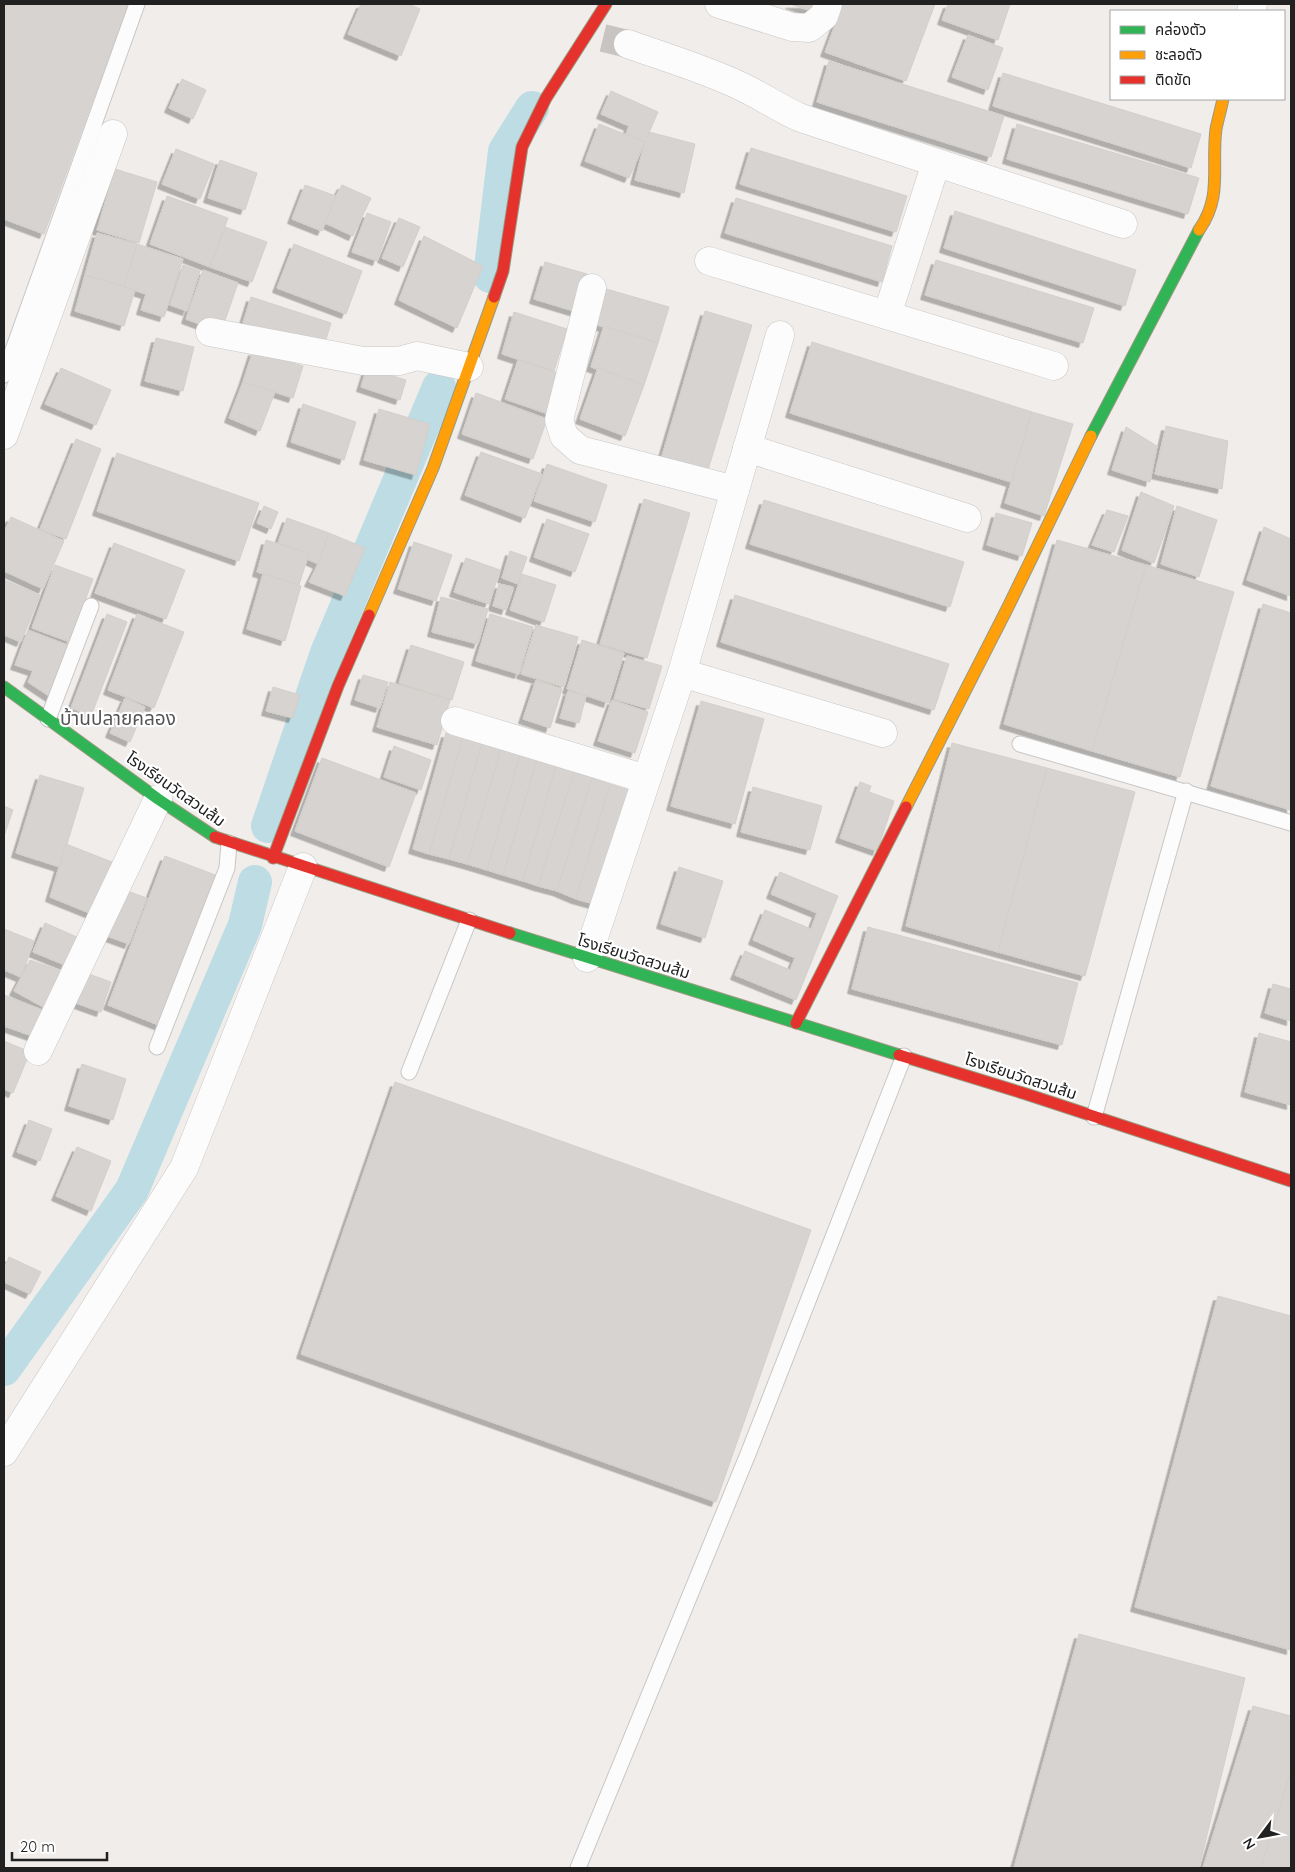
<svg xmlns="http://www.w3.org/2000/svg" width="1295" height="1872" font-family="Quicksand,'Noto Sans Thai',sans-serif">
	<defs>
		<filter id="shadow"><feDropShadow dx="-4.5" dy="4.5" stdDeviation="0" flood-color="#0004"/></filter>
	</defs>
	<rect width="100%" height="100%" fill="#f0edea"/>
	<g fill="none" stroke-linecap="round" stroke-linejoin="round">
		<!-- canal -->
		<g stroke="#bddce3" stroke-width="34">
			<path d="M490,276l15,-125 27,-43"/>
			<path d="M268,826l59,-173 112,-266"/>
			<path d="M4,1369l128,-179 113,-265 10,-43"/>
		</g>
	</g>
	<!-- building -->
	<g fill="#d7d3d1" stroke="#d3cfcb" filter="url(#shadow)">
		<path d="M4,4h124l-84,230 -40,-15z"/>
		<path d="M361,4h48l11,5 -19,47 -53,-22z"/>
		<path d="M790,4h30l-3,9z"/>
		<path d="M843,4h92l-29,77 -81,-29z"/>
		<path d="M948,4h62l-12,36 -56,-20z"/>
		<path d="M968,35l35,13 -15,42 -36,-13z"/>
		<path d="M829,61l175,55 -13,41 -174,-55z"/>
		<path d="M1003,73l198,61 -10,34 -198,-62z"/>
		<path d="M182,79l24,11 -13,29 -24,-11z"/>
		<path d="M611,91l47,21 -13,30 -19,-8 3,-8 -28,-12z"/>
		<path d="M599,124l46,18 -16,36 -44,-17z"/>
		<path d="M1017,124l182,54 -11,36 -181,-55z"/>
		<path d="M649,132l46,12 -11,49 -49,-13 10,-38z"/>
		<path d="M751,148l156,48 -11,36 -156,-48z"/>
		<path d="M176,149l38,15 -14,35 -38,-15z"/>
		<path d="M220,160l37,13 -12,37 -37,-12z"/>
		<path d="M115,169l42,13 -18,61 -42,-13z"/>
		<path d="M305,185l31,11 -14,35 -30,-12z"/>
		<path d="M342,185l29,13 -18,38 -28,-13 11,-27z"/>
		<path d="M167,196l61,22 -18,49 -60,-23z"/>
		<path d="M736,198l156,48 -10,36 -157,-49z"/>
		<path d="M955,211l181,59 -11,36 -181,-58z"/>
		<path d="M367,213l24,9 -14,39 -25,-9z"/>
		<path d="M399,218l21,9 -17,40 -21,-9z"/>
		<path d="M225,227l42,15 -15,40 -42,-15z"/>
		<path d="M97,233l40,11 -13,43 -39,-12z"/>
		<path d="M424,236l59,30 -26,62 -58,-28z"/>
		<path d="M137,244l46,15 -19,58 -23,-7 5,-16 -22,-7z"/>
		<path d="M294,244l68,27 -16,43 -69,-26z"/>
		<path d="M936,260l158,48 -11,35 -158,-48z"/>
		<path d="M545,262l42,12 -10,38 -43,-13z"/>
		<path d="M183,265l17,6 -13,40 -17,-6z"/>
		<path d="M203,270l35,13 -17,49 -35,-13z"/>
		<path d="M85,275l50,15 -11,36 -49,-15z"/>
		<path d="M606,289l63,18 -11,36 -61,-18z"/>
		<path d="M251,297l80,26 -8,26 -80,-26z"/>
		<path d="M705,311l47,14 -44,145 -46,-14z"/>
		<path d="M514,312l53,17 -13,42 -52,-17z"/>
		<path d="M604,326l54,17 -14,42 -53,-18z"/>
		<path d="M156,338l38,9 -11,44 -38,-10z"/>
		<path d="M812,342l220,70 -21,70 -221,-69z"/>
		<path d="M253,351l50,15 -10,32 -50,-16z"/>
		<path d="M518,360l50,16 -14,40 -49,-17z"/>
		<path d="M61,368l50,22 -15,35 -51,-21z"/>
		<path d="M367,368l39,12 -6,20 -39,-13z"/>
		<path d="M598,368l46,17 -19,51 -45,-17z"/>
		<path d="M243,382l32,10 -15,39 -31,-13z"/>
		<path d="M476,393l71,26 -14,40 -71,-25z"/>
		<path d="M303,404l53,18 -12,38 -53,-18z"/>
		<path d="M379,409l51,15 -14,51 -52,-15z"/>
		<path d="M1032,412l41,12 -29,92 -39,-13z"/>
		<path d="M1166,426l62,15 -6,48 -67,-15z"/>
		<path d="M1126,427l31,19 -7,36 -38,-12z"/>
		<path d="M76,439l25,10 -35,90 -26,-10z"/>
		<path d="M481,452l61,22 -17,44 -60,-23z"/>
		<path d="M117,453l142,50 -20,58 -142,-50z"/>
		<path d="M547,464l60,21 -12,37 -61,-21z"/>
		<path d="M1141,492l33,14 -20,57 -32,-13z"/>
		<path d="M644,499l46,14 -43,145 -47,-14z"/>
		<path d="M764,500l200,62 -14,45 -200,-63z"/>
		<path d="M264,506l14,6 -7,17 -14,-6z"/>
		<path d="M1177,506l40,14 -18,57 -38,-13z"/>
		<path d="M1107,510l21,6 -14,36 -22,-7z"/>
		<path d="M996,513l36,10 -10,33 -35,-11z"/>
		<path d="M11,517l53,24 -21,48 -39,-18v-39z"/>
		<path d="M287,518l42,15 -11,31 -11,-5 2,-6 -31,-10z"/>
		<path d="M547,519l42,15 -14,38 -41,-15z"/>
		<path d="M1264,527l27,12v57l-44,-16z"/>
		<path d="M329,533l36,15 -20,48 -36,-14 9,-18z"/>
		<path d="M266,540l43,13 -10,32 -42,-13z"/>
		<path d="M1057,540l89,25 -54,186 -88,-27z"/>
		<path d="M414,542l38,13 -16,46 -38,-12z"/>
		<path d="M114,543l71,27 -19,49 -71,-26z"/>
		<path d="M510,551l17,6 -9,27 -16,-6z"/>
		<path d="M466,558l34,12 -11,34 -35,-12z"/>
		<path d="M55,565l38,14 -23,63 -38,-14z"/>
		<path d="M1146,565l88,27 -54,185 -88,-26z"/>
		<path d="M263,574l38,12 -16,55 -38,-12z"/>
		<path d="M522,574l34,11 -12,37 -34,-12z"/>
		<path d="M4,580l36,15 -19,47 -17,-7z"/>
		<path d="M499,584l14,3 -7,23 -13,-4z"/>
		<path d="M735,595l214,69 -15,46 -213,-68z"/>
		<path d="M441,597l47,12 -10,35 -46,-12z"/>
		<path d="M1263,604l28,9v197l-80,-24z"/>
		<path d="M107,614l20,8 -36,94 -20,-8z"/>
		<path d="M137,614l47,18 -30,76 -46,-18z"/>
		<path d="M490,614l43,13 -14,47 -43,-13z"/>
		<path d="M536,625l42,12 -14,50 -43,-13z"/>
		<path d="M28,630l42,16 -18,52 -24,-16 5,-11 -18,-6z"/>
		<path d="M582,640l42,13 -16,50 -41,-14z"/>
		<path d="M411,645l53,17 -12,38 -53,-17z"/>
		<path d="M627,656l35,10 -13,43 -35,-10z"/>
		<path d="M363,675l25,7 -8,26 -25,-8z"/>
		<path d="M536,680l26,9 -12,39 -27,-9z"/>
		<path d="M390,682l60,18 -13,45 -60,-18z"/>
		<path d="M273,687l27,8 -7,23 -27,-7z"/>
		<path d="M568,691l18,5 -7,27 -19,-5z"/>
		<path d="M125,698l20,9 -15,35 -20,-9z"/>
		<path d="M612,700l36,12 -13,41 -37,-12z"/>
		<path d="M701,701l63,18 -29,105 -64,-18z"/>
		<path d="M446,733l17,4 -34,117 -16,-5z"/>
		<path d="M463,737l19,6 -33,116 -20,-5z"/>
		<path d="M482,743l19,6 -34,115 -18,-5z"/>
		<path d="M952,743l95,25 -49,184 -92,-26z"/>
		<path d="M394,746l37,14 -10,30 -37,-13z"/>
		<path d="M501,749l19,6 -33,115 -20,-6z"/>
		<path d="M520,755l17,5 -34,115 -16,-5z"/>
		<path d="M322,758l94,35 -27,74 -94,-36z"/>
		<path d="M537,760l19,6 -33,115 -20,-6z"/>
		<path d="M556,766l18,6 -36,114 -15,-5z"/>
		<path d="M1047,768l88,24 -50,184 -87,-24z"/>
		<path d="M574,772l18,6 -35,113 -19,-5z"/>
		<path d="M40,775l44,13 -24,79 -44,-14z"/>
		<path d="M592,778l18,6 -34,115 -19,-8z"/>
		<path d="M860,782l11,4 -2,6 25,9 -17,50 -37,-13z"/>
		<path d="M610,784l19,6 -35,114 -18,-5z"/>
		<path d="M753,787l69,19 -12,44 -69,-18z"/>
		<path d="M4,806l9,4 -9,26z"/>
		<path d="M66,844l46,18 -20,52 -42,-17z"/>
		<path d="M165,856l53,20 -57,150 -53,-21z"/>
		<path d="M679,867l44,14 -18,57 -44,-14z"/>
		<path d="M780,872l58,24 -42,104 -61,-25 10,-24 45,19 5,-12 -42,-18 12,-30 46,19 6,-16 -46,-19z"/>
		<path d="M124,890l23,8 -18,46 -22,-8z"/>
		<path d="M45,923l32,14 -12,28 -32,-13z"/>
		<path d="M868,927l210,56 -16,62 -210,-56z"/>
		<path d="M4,929l30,12 -13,36 -17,-7z"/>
		<path d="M30,960l31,11 -16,37 -31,-17z"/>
		<path d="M83,972l28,10 -10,30 -28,-10z"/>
		<path d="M1273,984l18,5v32l-26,-8z"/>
		<path d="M4,995l41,16 -10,26 -31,-11z"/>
		<path d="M1259,1033l32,9v63l-46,-13z"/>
		<path d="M4,1041l26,11 -17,41 -9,-4z"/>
		<path d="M82,1064l44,15 -13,41 -44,-14z"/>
		<path d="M395,1082l416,148 -95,272 -415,-148z"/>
		<path d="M29,1120l23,9 -12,32 -23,-9z"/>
		<path d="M77,1147l34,14 -20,50 -35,-15z"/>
		<path d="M9,1257l32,15 -11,22 -26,-12v-13z"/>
		<path d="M1218,1296l73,20v334l-156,-43z"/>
		<path d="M1079,1634l166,44 -46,190h-185z"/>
		<path d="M1253,1706l38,10v55l-30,97h-58z"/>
		<path d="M1291,1771v97h-30z"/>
	</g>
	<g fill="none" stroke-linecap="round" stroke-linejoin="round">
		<!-- street-tunnel -->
		<path stroke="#c7c4c2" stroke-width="28" stroke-dasharray="28 14" stroke-linecap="butt" d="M603,38l25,6"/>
		<defs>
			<g id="lane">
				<path d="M4,375l133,-371"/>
				<path d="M48,719l43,-113"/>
				<path d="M1020,744l271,79"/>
				<path d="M157,1047l70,-179 2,-25"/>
				<path d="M409,1072l60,-152"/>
				<path d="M1094,1117l92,-326"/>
				<path d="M578,1868l170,-414 156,-398"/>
			</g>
			<g id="street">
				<path d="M719,4l73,23 17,1 15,-12 4,-12"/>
				<path d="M1251,11l2,-7"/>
				<path d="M628,44c36,13 73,24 108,40 23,10 42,24 65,34l322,106"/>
				<path d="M709,261l345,105"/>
				<path d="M592,288l-33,132 5,16 16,14 155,40"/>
				<path d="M887,315l49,-152"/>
				<path d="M210,332l153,29h36l18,-5 52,11"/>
				<path d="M4,435l109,-301"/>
				<path d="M747,448l220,70"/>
				<path d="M682,673l201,60"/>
				<path d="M455,721l191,58"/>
				<path d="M587,958l95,-285 98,-338"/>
				<path d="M38,1051l120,-252"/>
				<path d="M4,1452l180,-284 119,-301"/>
			</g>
			<g id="fast">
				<path d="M1091,436l108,-206"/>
				<path d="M4,687l154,112 57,38"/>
				<path d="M510,933l389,122"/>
			</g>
			<g id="slow">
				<path d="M1199,230c24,-34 12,-63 17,-101 2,-10 5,-20 7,-30"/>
				<path d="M369,615l64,-147 61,-171"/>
				<path d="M906,807l102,-200 83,-171"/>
			</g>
			<g id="jam">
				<path d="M494,297l9,-26 19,-124 24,-49 60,-94"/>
				<path d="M215,837l295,96"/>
				<path d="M273,858l65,-172 31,-71"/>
				<path d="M796,1023l110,-216"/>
				<path d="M899,1055l127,39 265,87"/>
			</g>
		</defs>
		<!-- lane casing -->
		<use href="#lane" stroke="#c8c7c6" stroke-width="17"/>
		<!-- street casing -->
		<use href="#street" stroke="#c8c7c6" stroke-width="29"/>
		<!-- fast casing -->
		<use href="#fast" stroke="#9a9a81" stroke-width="13"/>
		<!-- slow casing -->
		<use href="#slow" stroke="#9a9a81" stroke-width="13"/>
		<!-- jam casing -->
		<use href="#jam" stroke="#9a9a81" stroke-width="13"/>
		<!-- lane -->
		<use href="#lane" stroke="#fdfcfc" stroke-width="15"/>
		<!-- street -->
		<use href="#street" stroke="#fdfcfc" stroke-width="28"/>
		<!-- fast -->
		<use href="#fast" stroke="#30b455" stroke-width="11"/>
		<!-- slow -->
		<use href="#slow" stroke="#ff9f0a" stroke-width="11"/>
		<!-- jam -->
		<use href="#jam" stroke="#e5322d" stroke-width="11"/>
	</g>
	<g text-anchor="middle" stroke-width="4.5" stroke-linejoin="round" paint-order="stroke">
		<!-- street labels -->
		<g font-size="16" fill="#212121" stroke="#fff">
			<text transform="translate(176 789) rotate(35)" y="6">โรงเรียนวัดสวนส้ม</text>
			<text transform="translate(634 956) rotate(17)" y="6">โรงเรียนวัดสวนส้ม</text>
			<text transform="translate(1021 1076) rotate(18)" y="6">โรงเรียนวัดสวนส้ม</text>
		</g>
		<!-- quarter labels -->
		<g font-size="19" fill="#545454" stroke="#fff">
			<text x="118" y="725">บ้านปลายคลอง</text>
		</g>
	</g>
	<!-- border -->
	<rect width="1295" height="1872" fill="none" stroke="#212121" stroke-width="10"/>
	<!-- legend -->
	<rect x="1110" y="10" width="175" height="90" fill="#ffffff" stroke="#a6a6a6"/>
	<rect x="1120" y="26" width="25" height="8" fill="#30b455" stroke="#a6a6a6"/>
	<text x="1155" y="35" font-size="15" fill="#212121">คล่องตัว</text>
	<rect x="1120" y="51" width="25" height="8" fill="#ff9f0a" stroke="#a6a6a6"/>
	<text x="1155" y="60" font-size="15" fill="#212121">ชะลอตัว</text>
	<rect x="1120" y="76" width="25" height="8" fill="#e5322d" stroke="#a6a6a6"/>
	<text x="1155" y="85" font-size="15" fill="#212121">ติดขัด</text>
	<!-- north arrow -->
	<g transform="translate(1260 1837) rotate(238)" stroke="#ffffff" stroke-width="4" paint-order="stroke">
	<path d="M0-4L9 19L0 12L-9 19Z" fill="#212121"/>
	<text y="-8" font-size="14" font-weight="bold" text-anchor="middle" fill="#212121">N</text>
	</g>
	<!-- scale -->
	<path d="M12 1852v8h95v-8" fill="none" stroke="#212121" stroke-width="2.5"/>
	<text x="20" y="1852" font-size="15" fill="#212121" stroke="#ffffff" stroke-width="4" paint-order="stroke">20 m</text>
</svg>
